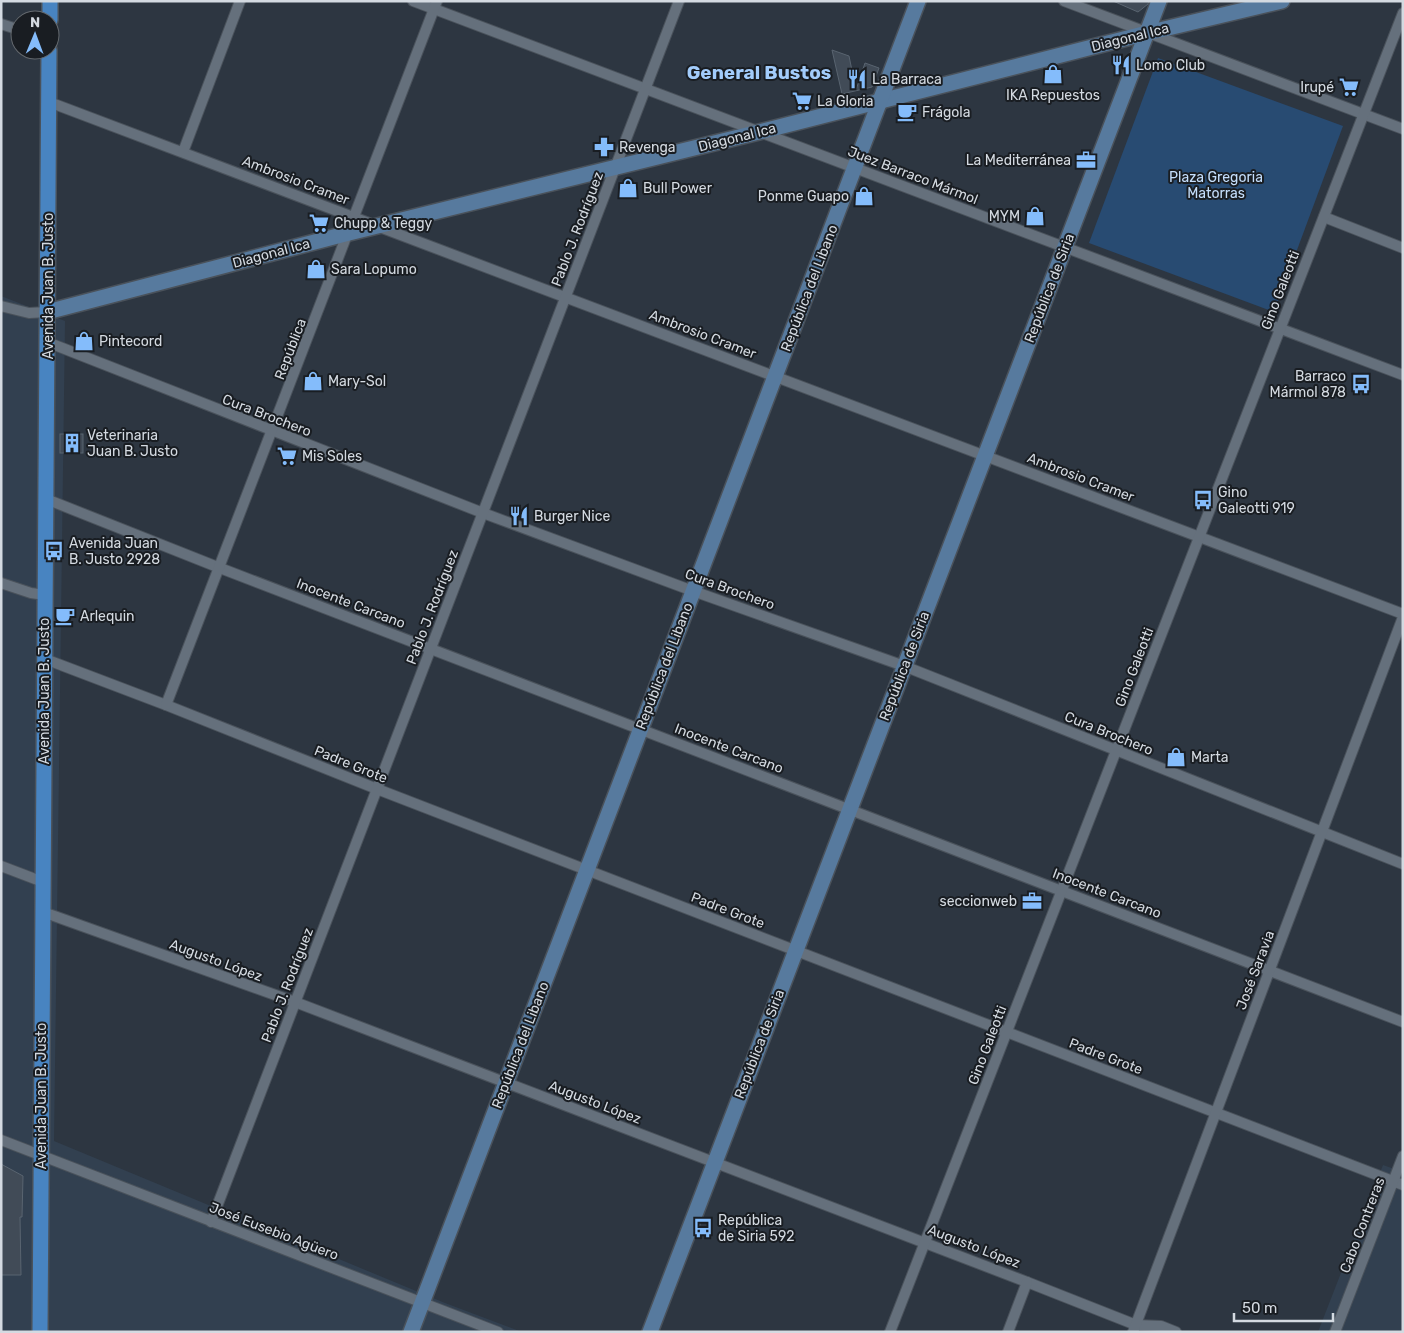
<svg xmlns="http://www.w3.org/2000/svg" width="1404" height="1333" font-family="Rubik,sans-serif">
	<rect width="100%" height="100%" fill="#2d3641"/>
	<!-- built -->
	<g fill="#324050">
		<path d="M1,296l64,25 -11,820 391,162 77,29h-521z"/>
		<path d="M1383,1165l20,7v160h-85z"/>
	</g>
	<!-- green -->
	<path fill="#284b72" d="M1158,58l185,68 -69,186 -185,-69z"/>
	<!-- building -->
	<g fill="#414b57" stroke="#596470">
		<path d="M1113,1h36l-1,3 -10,8z"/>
		<path d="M832,50l17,6 7,34 9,-27 14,5 -7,19 -30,7z"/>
		<rect x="60" y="434" width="23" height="19"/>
		<path d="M1,1164l22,12 -1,41h-2l1,58h-20z"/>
	</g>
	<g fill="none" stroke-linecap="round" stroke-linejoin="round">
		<defs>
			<g id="street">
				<path d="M413,1l990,374"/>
				<path d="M1064,1l339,128"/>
				<path d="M1,24l19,6"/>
				<path d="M49,102l1354,512"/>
				<path d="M183,152l57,-151"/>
				<path d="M1324,217l79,31"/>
				<path d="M1,306l28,7 18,-1"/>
				<path d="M47,342l436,171 210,78 211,75 499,198"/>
				<path d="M46,499l174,69 1183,454"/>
				<path d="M1,583l30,10 14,2"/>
				<path d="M45,659l121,46 211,84 1026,396"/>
				<path d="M166,705l271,-704"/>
				<path d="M1,866l42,16"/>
				<path d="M43,912l252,90 732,280 109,43 25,1 15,6"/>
				<path d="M1,1140l497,192"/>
				<path d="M211,1222l468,-1221"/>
				<path d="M890,1332l513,-1319"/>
				<path d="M1008,1332l19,-50"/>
				<path d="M1133,1332l270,-715"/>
				<path d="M1335,1332l68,-176"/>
			</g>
			<g id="secondary">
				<path d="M47,312l302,-79 410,-101 388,-99 135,-32"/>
				<path d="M411,1332l507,-1331"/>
				<path d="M650,1332l509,-1331"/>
			</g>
			<g id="primary">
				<path d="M50,20v-19"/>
				<path d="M40,1332l9,-1282"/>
			</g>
		</defs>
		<!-- street casing -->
		<use href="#street" stroke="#4a525b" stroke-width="12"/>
		<!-- secondary casing -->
		<use href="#secondary" stroke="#4a525b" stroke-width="18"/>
		<!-- primary casing -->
		<use href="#primary" stroke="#4a525b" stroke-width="18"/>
		<!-- street -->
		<use href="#street" stroke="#65707c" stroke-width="10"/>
		<!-- secondary -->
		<use href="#secondary" stroke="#577a9e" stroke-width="15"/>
		<!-- primary -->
		<use href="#primary" stroke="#4884c1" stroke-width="15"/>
	</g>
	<!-- icons -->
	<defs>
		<symbol id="restaurant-bare" viewBox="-9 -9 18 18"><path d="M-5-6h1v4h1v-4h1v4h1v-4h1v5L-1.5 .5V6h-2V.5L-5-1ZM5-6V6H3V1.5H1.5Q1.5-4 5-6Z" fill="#84bcfb" stroke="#191d22" stroke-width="2.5" paint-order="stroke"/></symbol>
		<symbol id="shop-bare" viewBox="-9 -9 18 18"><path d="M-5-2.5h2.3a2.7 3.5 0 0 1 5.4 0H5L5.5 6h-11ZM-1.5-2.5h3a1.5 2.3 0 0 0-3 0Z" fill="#84bcfb" stroke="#191d22" stroke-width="2.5" paint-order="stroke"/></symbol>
		<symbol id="supermarket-bare" viewBox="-9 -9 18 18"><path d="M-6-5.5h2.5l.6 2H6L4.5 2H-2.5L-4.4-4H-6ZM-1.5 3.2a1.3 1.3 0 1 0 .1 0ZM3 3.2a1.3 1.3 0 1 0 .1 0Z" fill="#84bcfb" stroke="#191d22" stroke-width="2.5" paint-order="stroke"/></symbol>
		<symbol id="cafe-bare" viewBox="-9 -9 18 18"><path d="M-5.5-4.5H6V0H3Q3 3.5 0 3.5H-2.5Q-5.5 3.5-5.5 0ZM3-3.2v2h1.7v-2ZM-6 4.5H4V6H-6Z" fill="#84bcfb" stroke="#191d22" stroke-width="2.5" paint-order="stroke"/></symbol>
		<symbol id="pharmacy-bare" viewBox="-9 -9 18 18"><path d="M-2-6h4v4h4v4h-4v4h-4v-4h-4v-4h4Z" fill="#84bcfb" stroke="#191d22" stroke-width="2.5" paint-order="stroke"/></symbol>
		<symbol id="office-bare" viewBox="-9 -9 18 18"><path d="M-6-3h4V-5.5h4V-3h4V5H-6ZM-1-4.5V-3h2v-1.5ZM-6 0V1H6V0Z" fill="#84bcfb" stroke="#191d22" stroke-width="2.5" paint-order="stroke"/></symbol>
		<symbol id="bus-bare" viewBox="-9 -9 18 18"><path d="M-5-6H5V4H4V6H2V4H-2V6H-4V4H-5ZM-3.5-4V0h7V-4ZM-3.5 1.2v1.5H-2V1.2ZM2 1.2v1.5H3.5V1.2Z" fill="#84bcfb" stroke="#191d22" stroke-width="2.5" paint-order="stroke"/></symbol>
		<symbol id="building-bare" viewBox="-9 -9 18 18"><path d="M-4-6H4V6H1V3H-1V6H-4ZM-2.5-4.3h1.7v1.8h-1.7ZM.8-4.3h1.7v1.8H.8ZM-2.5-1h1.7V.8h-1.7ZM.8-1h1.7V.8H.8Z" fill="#84bcfb" stroke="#191d22" stroke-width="2.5" paint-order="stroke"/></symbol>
	</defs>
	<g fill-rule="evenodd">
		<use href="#restaurant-bare" x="1107" y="51" width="28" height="28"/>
		<use href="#shop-bare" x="1039" y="60" width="28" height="28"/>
		<use href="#restaurant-bare" x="843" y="65" width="28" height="28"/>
		<use href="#supermarket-bare" x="1335" y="73" width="28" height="28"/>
		<use href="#supermarket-bare" x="788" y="87" width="28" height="28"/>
		<use href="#cafe-bare" x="893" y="98" width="28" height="28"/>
		<use href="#pharmacy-bare" x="590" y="133" width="28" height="28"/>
		<use href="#office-bare" x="1072" y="146" width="28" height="28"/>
		<use href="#shop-bare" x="614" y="174" width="28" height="28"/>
		<use href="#shop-bare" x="850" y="182" width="28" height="28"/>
		<use href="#shop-bare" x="1021" y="202" width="28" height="28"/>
		<use href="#supermarket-bare" x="305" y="209" width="28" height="28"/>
		<use href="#shop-bare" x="302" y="255" width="28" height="28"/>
		<use href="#shop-bare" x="70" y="327" width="28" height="28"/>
		<use href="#shop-bare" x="299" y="367" width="28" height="28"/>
		<use href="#bus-bare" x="1347" y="370" width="28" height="28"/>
		<use href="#building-bare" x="58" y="429" width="28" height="28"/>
		<use href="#supermarket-bare" x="273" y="442" width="28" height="28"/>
		<use href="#bus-bare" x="1189" y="486" width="28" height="28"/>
		<use href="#restaurant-bare" x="505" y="502" width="28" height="28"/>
		<use href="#bus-bare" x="40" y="537" width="28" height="28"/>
		<use href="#cafe-bare" x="51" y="602" width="28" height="28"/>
		<use href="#shop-bare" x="1162" y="743" width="28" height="28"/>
		<use href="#office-bare" x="1018" y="887" width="28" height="28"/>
		<use href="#bus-bare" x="689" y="1214" width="28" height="28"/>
	</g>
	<g text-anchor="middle" stroke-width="4" stroke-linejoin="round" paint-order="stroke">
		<!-- street labels -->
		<g font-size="14" fill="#d4dae1" stroke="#191d22">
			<text transform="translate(1130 37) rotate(-14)" y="5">Diagonal Ica</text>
			<text transform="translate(737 137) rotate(-14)" y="5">Diagonal Ica</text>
			<text transform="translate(913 175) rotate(21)" y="5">Juez Barraco Mármol</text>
			<text transform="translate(296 180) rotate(21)" y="5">Ambrosio Cramer</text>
			<text transform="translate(577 229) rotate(-69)" y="5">Pablo J. Rodríguez</text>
			<text transform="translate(271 253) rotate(-15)" y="5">Diagonal Ica</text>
			<text transform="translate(48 286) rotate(-90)" y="5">Avenida Juan B. Justo</text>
			<text transform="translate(809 288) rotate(-69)" y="5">República del Libano</text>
			<text transform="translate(1049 288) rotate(-69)" y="5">República de Siria</text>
			<text transform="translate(1280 290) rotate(-69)" y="5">Gino Galeotti</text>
			<text transform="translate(703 334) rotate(21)" y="5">Ambrosio Cramer</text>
			<text transform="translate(290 349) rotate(-69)" y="5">República</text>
			<text transform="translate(267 415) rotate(21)" y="5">Cura Brochero</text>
			<text transform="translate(1081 477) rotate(21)" y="5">Ambrosio Cramer</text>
			<text transform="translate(730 589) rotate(20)" y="5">Cura Brochero</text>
			<text transform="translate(351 603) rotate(21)" y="5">Inocente Carcano</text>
			<text transform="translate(432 607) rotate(-69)" y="5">Pablo J. Rodríguez</text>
			<text transform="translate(664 666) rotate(-69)" y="5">República del Libano</text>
			<text transform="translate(904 666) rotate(-69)" y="5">República de Siria</text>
			<text transform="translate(1134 667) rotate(-69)" y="5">Gino Galeotti</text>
			<text transform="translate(44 691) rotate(-90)" y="5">Avenida Juan B. Justo</text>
			<text transform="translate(1109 733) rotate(22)" y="5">Cura Brochero</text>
			<text transform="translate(729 748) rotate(21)" y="5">Inocente Carcano</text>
			<text transform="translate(351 764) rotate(22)" y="5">Padre Grote</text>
			<text transform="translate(1107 893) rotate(21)" y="5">Inocente Carcano</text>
			<text transform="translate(728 910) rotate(21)" y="5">Padre Grote</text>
			<text transform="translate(216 960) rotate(20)" y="5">Augusto López</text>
			<text transform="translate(1255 970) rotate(-69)" y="5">José Saravia</text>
			<text transform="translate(287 985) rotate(-69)" y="5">Pablo J. Rodríguez</text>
			<text transform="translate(759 1044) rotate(-69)" y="5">República de Siria</text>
			<text transform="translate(520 1045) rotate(-69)" y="5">República del Libano</text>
			<text transform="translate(987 1045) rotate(-69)" y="5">Gino Galeotti</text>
			<text transform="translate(1106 1056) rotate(21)" y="5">Padre Grote</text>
			<text transform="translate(41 1096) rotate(-90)" y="5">Avenida Juan B. Justo</text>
			<text transform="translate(595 1102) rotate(21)" y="5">Augusto López</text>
			<text transform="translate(1362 1225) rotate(-69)" y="5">Cabo Contreras</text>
			<text transform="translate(274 1231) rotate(21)" y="5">José Eusebio Agüero</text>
			<text transform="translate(974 1246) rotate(21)" y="5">Augusto López</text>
		</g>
		<!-- poi labels -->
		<g font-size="14" fill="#d4dae1" stroke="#191d22" text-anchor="start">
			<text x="1136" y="70">Lomo Club</text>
			<text x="872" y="84">La Barraca</text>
			<text x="1334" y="92" text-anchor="end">Irupé</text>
			<text x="1053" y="100" text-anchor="middle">IKA Repuestos</text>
			<text x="817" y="106">La Gloria</text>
			<text x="922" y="117">Frágola</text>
			<text x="619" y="152">Revenga</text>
			<text x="1071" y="165" text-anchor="end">La Mediterránea</text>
			<text x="643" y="193">Bull Power</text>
			<text x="849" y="201" text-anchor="end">Ponme Guapo</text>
			<text x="1020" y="221" text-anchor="end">MYM</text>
			<text x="334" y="228">Chupp &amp; Teggy</text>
			<text x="331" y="274">Sara Lopumo</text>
			<text x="99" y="346">Pintecord</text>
			<text x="1346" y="381" text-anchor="end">Barraco<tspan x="1346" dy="16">Mármol 878</tspan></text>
			<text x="328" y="386">Mary-Sol</text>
			<text x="87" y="440">Veterinaria<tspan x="87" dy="16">Juan B. Justo</tspan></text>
			<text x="302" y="461">Mis Soles</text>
			<text x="1218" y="497">Gino<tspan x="1218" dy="16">Galeotti 919</tspan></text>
			<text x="534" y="521">Burger Nice</text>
			<text x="69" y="548">Avenida Juan<tspan x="69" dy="16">B. Justo 2928</tspan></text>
			<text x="80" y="621">Arlequin</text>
			<text x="1191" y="762">Marta</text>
			<text x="1017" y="906" text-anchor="end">seccionweb</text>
			<text x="718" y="1225">República<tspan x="718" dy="16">de Siria 592</tspan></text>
		</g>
		<!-- park labels -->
		<g font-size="14" fill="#c4defc" stroke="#191d22">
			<text x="1216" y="182">Plaza Gregoria<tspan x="1216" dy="16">Matorras</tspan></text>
		</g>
		<!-- district labels -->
		<g font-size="19" font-weight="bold" fill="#a2ccfb" stroke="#191d22">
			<text x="759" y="79">General Bustos</text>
		</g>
	</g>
	<!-- border -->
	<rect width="1404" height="1333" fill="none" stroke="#d4dae1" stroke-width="5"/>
	<!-- north arrow -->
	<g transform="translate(35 35) rotate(1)"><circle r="24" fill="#191d22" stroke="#64696e"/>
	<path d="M0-4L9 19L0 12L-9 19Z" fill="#84bcfb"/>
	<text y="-8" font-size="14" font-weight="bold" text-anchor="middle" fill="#d4dae1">N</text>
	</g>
	<!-- scale -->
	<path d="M1234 1313v8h99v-8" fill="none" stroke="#d4dae1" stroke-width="2.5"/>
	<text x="1242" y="1313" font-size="15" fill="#d4dae1" stroke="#191d22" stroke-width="4" paint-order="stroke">50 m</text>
</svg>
